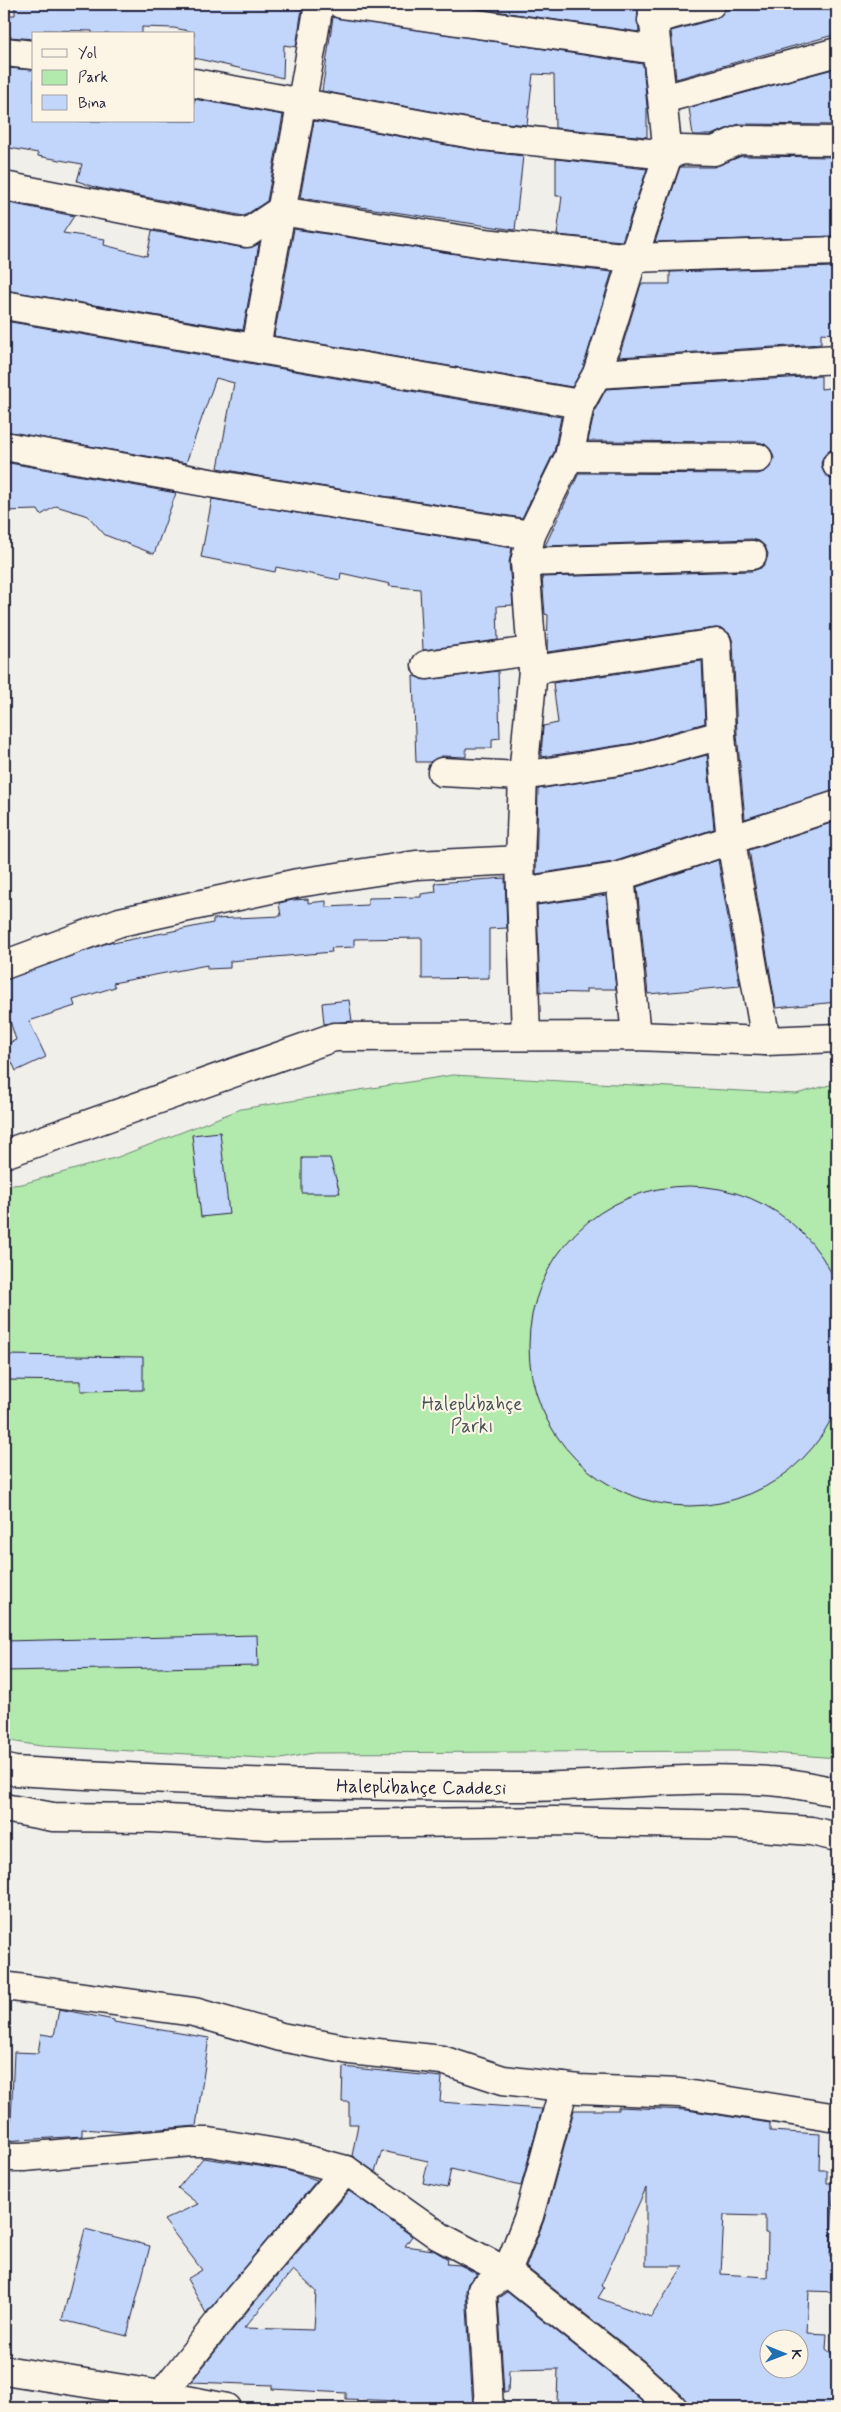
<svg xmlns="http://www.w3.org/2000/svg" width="841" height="2412" font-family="Mynerve,sans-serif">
	<rect width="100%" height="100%" fill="#f0efe9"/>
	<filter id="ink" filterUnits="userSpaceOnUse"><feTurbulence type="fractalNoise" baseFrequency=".02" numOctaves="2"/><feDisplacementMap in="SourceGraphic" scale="10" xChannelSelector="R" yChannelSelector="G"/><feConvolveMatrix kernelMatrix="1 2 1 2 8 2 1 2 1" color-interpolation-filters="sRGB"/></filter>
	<g filter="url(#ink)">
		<!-- green -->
		<path fill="#b2e9ac" stroke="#6a8674" d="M453,1075l343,19 41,-11v675l-93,-7 -431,2 -32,6 -240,-13 -37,-6v-554l18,-2 96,-27 123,-48z"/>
		<!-- building -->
		<g fill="#c2d5fb" stroke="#22223b" fill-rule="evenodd">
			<path d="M15,4h233l28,4v-2l26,3 -6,38 -12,-2 -1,33 -89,-20v-26l-20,-4 -32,-1v7h-50v-3l-48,-1v4h-10v5l-25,-2v-22h6z"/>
			<path d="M447,4h190l2,28z"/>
			<path d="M752,4h85v30l-161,45 -5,-48 44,-12 10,-9 28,-3z"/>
			<path d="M333,17l310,47 4,43v30l-92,-9 -1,-53 -21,-1 -6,51 -42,-4 -163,-30z"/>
			<path d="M7,68l27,2v51h160v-22l89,16 -16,86 -23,15 -146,-28 -21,-7 5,-17 -44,-8v-3l-34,-6v-57z"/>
			<path d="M833,69l4,24v32l-98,-1 -28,11h-18l-4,-27z"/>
			<path d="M314,121l166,30 43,5 -8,74 -215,-32z"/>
			<path d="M742,156l95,1v79l-182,6 25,-75h34z"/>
			<path d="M556,159l91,10 -25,72 -65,-6 5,-39h-6z"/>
			<path d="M4,202l70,14 -11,17 42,6 -1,6 43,11 5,-25 92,17 15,-4 -16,86 -239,-40z"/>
			<path d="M294,229l188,29 130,14 -29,96 -11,19 -298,-51z"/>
			<path d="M834,267v24h3v43l-16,-1v11l-202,13 22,-73h29v-12z"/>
			<path d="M5,321l556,96 -7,35 -32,66 -259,-41 -45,-9 16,-85 -18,-5 -30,85 -182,-32z"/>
			<path d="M821,376v13l16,-2v61l-8,3 -6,6 -2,7 3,9 6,6 7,2v309l-92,29 -8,-85 -4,-92 -3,-8 -7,-5 -8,-1 -168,24 1,-37 -3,-1 -3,-37 210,-6 9,-3 5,-6 2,-8 -3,-8 -6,-5 -7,-2 -207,7 34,-73 179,1 8,-3 6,-6 2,-7 -3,-8 -6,-6 -7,-2 -170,-1 7,-31 11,-21z"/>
			<path d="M4,462l172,31 -22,61 -49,-19 -17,-19 -32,-10 -15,9 -3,-5 -34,1z"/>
			<path d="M212,499l300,49 -3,15 4,42 -16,1 1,34 -75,10 -3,-61 -31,-3 1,-2 -49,-11 -1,7 -64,-13 -1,5 -74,-15z"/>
			<path d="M702,661l3,62 -70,20 -94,14 2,-31 15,-3 -5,-40z"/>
			<path d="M498,671l2,67 -8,1v9h-26v9l-24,-1 -12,6h-14l-3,-86 15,4z"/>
			<path d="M707,755l7,74 -101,33 -77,12 2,-85 102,-16z"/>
			<path d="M837,821v12l-4,1 4,45v58l-6,1 6,64 -61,6 -27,-158z"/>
			<path d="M718,860l22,126 -92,8 -11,-107z"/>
			<path d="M505,878l2,50 -18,1v49l-67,1v-41l-68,1v8l-23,1 1,4 -102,9v7l-23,1v-4l-94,18 2,4 -42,13 2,6 -46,15 17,36 -30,14 -12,-26 12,-5 -12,-38v-22l109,-39v2l100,-20v-4l68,-3 -2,-13 14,-3 15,-1v4l18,-2v6l42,-2v-7l53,-1v-3l15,-2 -1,-9z"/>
			<path d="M606,895l10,94h-30v4l-46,-1 -3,-87z"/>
			<path d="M349,1000l3,21 -28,3 -2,-21z"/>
			<path d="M220,1132l9,82 -28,3 -9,-82z"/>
			<path d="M302,1158h28l10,35h-38z"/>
			<circle cx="689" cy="1346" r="160"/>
			<path d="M4,1355l139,2v33l-62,1v-10l-77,-1z"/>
			<path d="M257,1635l1,31 -254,5v-30z"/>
			<path d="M59,2009l55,11v2l95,16 -13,88 -72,6 -42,-3v7l-78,5v-20h7l3,-69 24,1 3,-19 13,2z"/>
			<path d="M343,2067l99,10 -2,25 102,7 -21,77 -70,-17 -4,19 -24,-5 5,-22 -46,-10 -7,21 -23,-16 6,-32h-9v-22h-7z"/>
			<path d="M618,2107l69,3 83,13v8l50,3 -1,36h8v13h7l-4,73 7,1v35l-28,-1 -2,42 20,1 -1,15 11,9v50h-149l-5,-12 -40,-36 -117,-93 18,-47 30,-110h44zM646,2188v78h37l-32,51 -53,-19 6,-10 -3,-2zM724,2215l41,1v17h3l-1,44 -46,-3zM768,2340h30v30h-30z"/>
			<path d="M203,2158l83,12 31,10 -111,133 -19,-34 15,-9 -38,-50 34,-16 -20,-16z"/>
			<path d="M349,2191l63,45 -7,10 28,4 15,9 -1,5 13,1 17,9 -9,9 -2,8 7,117h-73v-7l-54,-2v-6l-74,-4v-4l-81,-3 58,-73zM293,2270l23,21 -2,39 -70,-2z"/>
			<path d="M85,2229l65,17 -23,90 -65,-16z"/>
			<path d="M507,2292l116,92 27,24h-61l3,-6h-35l1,-33 -49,1 -1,22 -4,1 -6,-95z"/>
		</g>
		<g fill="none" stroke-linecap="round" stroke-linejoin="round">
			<defs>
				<g id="street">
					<path d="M341,4l315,46"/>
					<path d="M652,20l59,-16"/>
					<path d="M4,52l30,3"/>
					<path d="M194,83l289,53 185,19 14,-5 32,1 25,-11 98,1"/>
					<path d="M663,99l174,-47"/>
					<path d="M4,186l243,47 33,-22 204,32 149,15 204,-7"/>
					<path d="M4,305l576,99"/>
					<path d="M256,348c20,-115 44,-229 63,-344"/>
					<path d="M597,374l240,-15"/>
					<path d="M4,446l256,46 271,43"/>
					<path d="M569,457l189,1"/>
					<path d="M837,464v1"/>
					<path d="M525,562l227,-7"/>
					<path d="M426,665l106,-14"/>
					<path d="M533,670l184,-27 4,92 10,106 35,200"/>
					<path d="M442,772l81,4 115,-18 83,-23"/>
					<path d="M620,876l16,160"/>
					<path d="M4,965l116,-43 178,-39 118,-18 104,-5"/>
					<path d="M4,1986l190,26 87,25 69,13 92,10 61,20 76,9 100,4 158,25"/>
					<path d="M4,2157h20l168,-15h17l80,13 57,15 93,66 68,36 126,100 40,36"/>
					<path d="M160,2408l1,-13 76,-96 109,-129"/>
					<path d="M489,2408l-7,-118 25,-18 22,-56 35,-129"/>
				</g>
				<g id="secondary">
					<path d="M521,892l96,-15 220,-72"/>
					<path d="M526,1036l-6,-176 3,-84 10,-106 -8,-108 6,-27 38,-78 11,-53 17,-30 36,-116 35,-103 -16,-151"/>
					<path d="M4,1154l330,-117 302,-1 130,5 71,-3"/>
					<path id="s1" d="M4,1768l10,3c169,10 337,16 505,16 83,0 166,-12 249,-6 23,1 46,7 69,11"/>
					<path d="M4,1808l49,9 99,1 115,7 287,-4 180,4 77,6 26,6"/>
					<path d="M4,2370l157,25 66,13"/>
				</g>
			</defs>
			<!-- street casing -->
			<use href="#street" stroke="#22223b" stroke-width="31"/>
			<!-- secondary casing -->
			<use href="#secondary" stroke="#22223b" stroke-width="31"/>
			<!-- street -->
			<use href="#street" stroke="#fcf5e5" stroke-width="28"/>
			<!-- secondary -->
			<use href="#secondary" stroke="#fcf5e5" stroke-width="28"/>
		</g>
	</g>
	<g text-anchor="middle" stroke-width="4.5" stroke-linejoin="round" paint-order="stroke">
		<!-- park labels -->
		<g font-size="19" fill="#465457" stroke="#fcf5e5">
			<text x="472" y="1410">Haleplibahçe<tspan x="472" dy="22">Parkı</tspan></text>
		</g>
		<!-- street labels -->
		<g font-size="19" fill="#22223b" stroke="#fcf5e5">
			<text dy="7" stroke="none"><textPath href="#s1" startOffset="418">Haleplibahçe Caddesi</textPath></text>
		</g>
	</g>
	<!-- margin -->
	<rect width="841" height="2412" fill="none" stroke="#fcf5e5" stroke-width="20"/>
	<rect x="10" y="10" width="821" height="2392" fill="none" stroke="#22223b" stroke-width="2" filter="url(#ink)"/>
	<!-- legend -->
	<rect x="32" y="32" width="162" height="90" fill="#fcf5e5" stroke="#a5a1a1"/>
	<rect x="42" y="49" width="25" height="8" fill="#fcf5e5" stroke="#a5a1a1"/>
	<text x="78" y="58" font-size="15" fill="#22223b">Yol</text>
	<rect x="42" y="70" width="25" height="15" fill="#b2e9ac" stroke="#a5a1a1"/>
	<text x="78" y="82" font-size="15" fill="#22223b">Park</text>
	<rect x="42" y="95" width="25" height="15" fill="#c2d5fb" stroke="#a5a1a1"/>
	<text x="78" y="108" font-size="15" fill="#22223b">Bina</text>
	<!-- north arrow -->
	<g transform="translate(784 2354) rotate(91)"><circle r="24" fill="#fcf5e5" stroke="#a5a1a1"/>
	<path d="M0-4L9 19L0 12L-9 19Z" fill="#1f6fb2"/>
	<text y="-8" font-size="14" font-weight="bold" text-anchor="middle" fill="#22223b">K</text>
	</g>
</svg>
